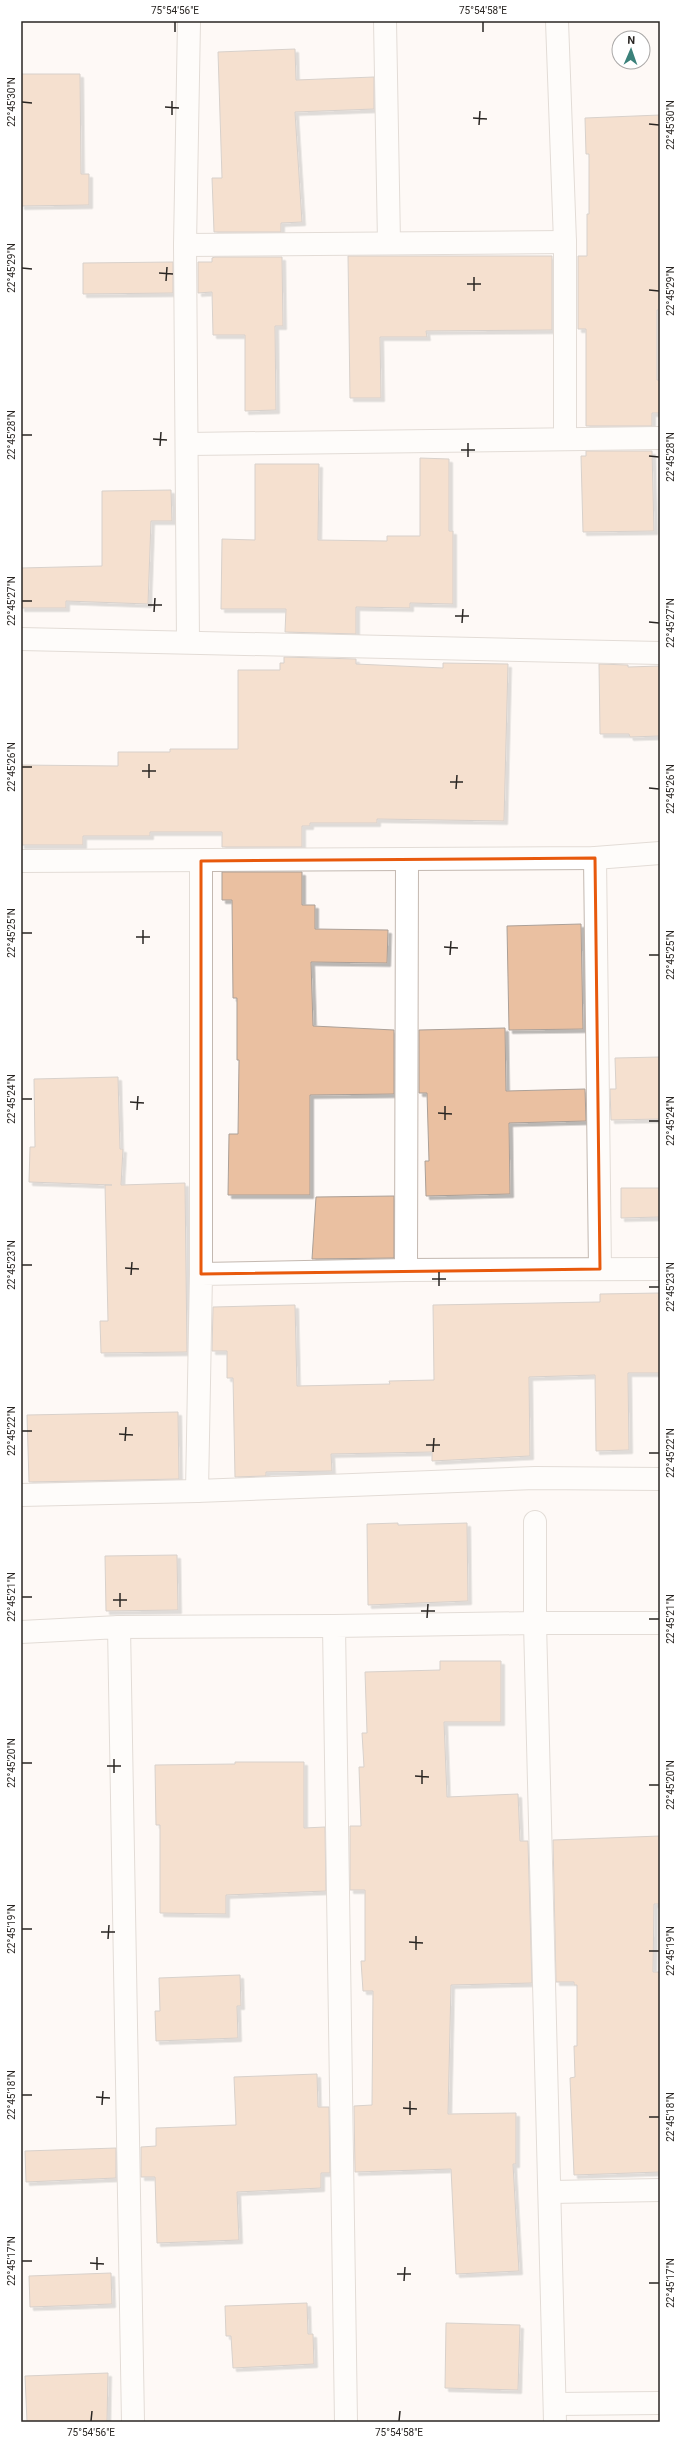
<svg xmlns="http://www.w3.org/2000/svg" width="681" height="2443" font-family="Roboto,sans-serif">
	<defs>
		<filter id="shadow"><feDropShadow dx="3.5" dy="3.5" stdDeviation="0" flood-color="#0004"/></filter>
	</defs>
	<rect width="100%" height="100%" fill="#fef9f6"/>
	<!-- building -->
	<g fill="#eac0a1" stroke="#aba098" filter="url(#shadow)">
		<path d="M295,49l1,31 78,-3v32l-79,3 7,110 -21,1v9h-67l-2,-54h10l-4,-126z"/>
		<path d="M21,74h59l1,100h8v31l-68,1z"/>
		<path d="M660,115l-1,195h-2v70h3v33h-8v13h-66v-97h-8v-73h9v-42h2v-60h-3l-1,-36z"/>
		<path d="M348,256h204v74l-126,1 1,6h-47l1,61h-31z"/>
		<path d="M215,257h67l1,69h-8l1,84 -31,1v-76h-32l-1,-43 -14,1v-31h14v-4z"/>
		<path d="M173,262v31l-90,1v-31z"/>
		<path d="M586,451h66l2,80 -71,1 -2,-76h5z"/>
		<path d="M420,458l29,1v72h4v73l-43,-1v5l-54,-1v27l-71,-2 1,-23h-65l1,-70 33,1v-76h64l-1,76 69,1v-5h33z"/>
		<path d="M171,490l1,31h-21l-3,83 -82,-3v7h-45v-40l81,-2v-75z"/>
		<path d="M284,657l72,2v5l87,4v-5l65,1 -4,157 -127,-2v4h-67v3h-8v21h-80v-15h-72v4h-67v9h-62v-80l97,1v-14h52v-3h68v-79h42v-7h4z"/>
		<path d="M599,664l29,1v2l32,-1v70l-30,1 -1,-3h-29z"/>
		<path d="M222,872h80v33h13v24l73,1 -1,33 -76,-1 2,64 81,4v64l-84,1v100h-82l1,-61h9l1,-74h-2v-62h-4l-1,-98h-10z"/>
		<path d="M581,924l2,105 -74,1 -2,-104z"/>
		<path d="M505,1028l1,63 79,-2 1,32 -77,2 1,71 -84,2 -1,-35h4l-2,-68h-8v-63z"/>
		<path d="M660,1057v62l-49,1 -1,-31h6l-1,-31z"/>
		<path d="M118,1077l2,72h3l-2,36 64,-2 2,169 -86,1 -1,-32h8l-3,-136h7l-83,-3 1,-35h5l-1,-68z"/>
		<path d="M621,1188h39v29l-39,1z"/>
		<path d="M394,1196v62l-82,1 4,-62z"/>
		<path d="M660,1293v80h-32l1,77 -33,1 -1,-76 -66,2 1,79 -98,5v-9l-101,2 1,17 -66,1v4l-31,1 -2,-99h-6v-27h-15l1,-44 82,-2 2,81 93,-2 -1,-3 45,-1 -1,-75 167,-3v-8z"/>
		<path d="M178,1412l1,67 -150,3 -2,-67z"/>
		<path d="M398,1523v2l69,-2 1,78 -100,4 -1,-81z"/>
		<path d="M177,1555l1,55 -72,1 -1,-55z"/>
		<path d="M440,1661h61v61h-57l3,75 71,-3 2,47h8l4,142 -81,2 -3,129 68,-1v51h-3l6,107 -63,3 -5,-105 -96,3 -1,-66 18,-1 1,-114h-10l-2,-30h4v-71h-15v-64h11l-2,-59h5l-2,-34h5l-2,-61 75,-2z"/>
		<path d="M235,1762h69v66l21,-1 1,64 -100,4v19l-66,-1v-88h-4l-1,-60 80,-1z"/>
		<path d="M660,1836v68h-6l-1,68h7v200l-86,3 -4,-97 5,-1 -1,-31h3v-61h-3v-3h-18l-3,-142z"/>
		<path d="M240,1975l1,31h-4l1,32 -82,3 -1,-30h5l-1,-33z"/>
		<path d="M317,2074l1,33h11l1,66h-9v15l-84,4 2,48 -82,3 -2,-66h-14v-30l15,-1v-18l80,-3 -2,-48z"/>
		<path d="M116,2148v30l-90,4 -1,-31z"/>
		<path d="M111,2273l1,31 -82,3 -1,-31z"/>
		<path d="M307,2303l1,31h5l1,30 -81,4 -2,-32h-5l-1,-30z"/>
		<path d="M446,2323l74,2 -2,65 -73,-2z"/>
		<path d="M108,2373l-1,49h-80l-2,-46z"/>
	</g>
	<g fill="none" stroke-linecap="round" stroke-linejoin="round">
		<defs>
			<g id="street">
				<path d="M189,21l-4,224 380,-3"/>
				<path d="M385,21l4,222"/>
				<path d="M557,21l8,221v197"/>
				<path d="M185,245l3,397"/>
				<path d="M187,444l473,-6"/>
				<path d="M21,639l639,14"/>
				<path d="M595,858l5,411"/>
				<path d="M21,861l574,-3 65,-5"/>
				<path d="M660,1269l-254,1 -205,4 -4,217 338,-13 125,1"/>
				<path d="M406,1270l1,-410"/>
				<path d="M201,1274v-413"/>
				<path d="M21,1495l176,-4"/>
				<path d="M535,1522v101h125"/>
				<path d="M119,1627l215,-1"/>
				<path d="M21,1632l98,-5 14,795"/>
				<path d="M551,2192l109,-2"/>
				<path d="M555,2404l105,-1"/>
				<path d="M346,2422l-12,-796 201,-3 20,799"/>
			</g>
		</defs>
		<!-- street casing -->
		<use href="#street" stroke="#c3b8b0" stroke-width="24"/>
		<!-- street -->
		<use href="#street" stroke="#fff" stroke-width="22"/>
	</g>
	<!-- marked area -->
	<path d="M0 0H681V2443H0ZM595,858l5,411 -399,5v-413z" fill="#fef9f6" fill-opacity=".55" fill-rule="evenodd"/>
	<path fill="none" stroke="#e8590c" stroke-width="3" stroke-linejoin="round" d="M595,858l5,411 -399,5v-413z"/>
	<!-- ticks -->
	<path fill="none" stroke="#2a2623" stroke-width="1.5" d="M175,32v-10M483,32v-10M22,102l10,1M165,107l14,1M172,115v-14M473,118l14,1M649,124l10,1M479,125l1,-14M22,268l10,1M159,273l14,1M166,281l1,-14M467,284h14M649,290l10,1M474,291v-14M22,435h10M153,439l14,1M160,446l1,-14M461,450h14M649,456l10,1M468,457v-14M22,601h10M148,605h14M154,612l1,-14M455,616h14M649,622l10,1M462,623l1,-14M22,767h10M142,771h14M149,778v-14M450,782h13M649,788l10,1M456,789l1,-14M22,933h10M136,937h14M143,944v-14M444,947l14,1M450,955l1,-14M649,955h10M22,1099h10M130,1102l14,1M137,1110l1,-14M438,1113l14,1M445,1120v-14M649,1121h10M22,1265h10M125,1268l14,1M131,1275l1,-13M432,1279h14M439,1286v-14M649,1287h10M22,1431h10M119,1434l14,1M125,1441l1,-14M426,1445h14M433,1452l1,-14M649,1453h10M22,1597h10M113,1600h14M120,1607v-14M421,1611h14M427,1618l1,-14M649,1619h10M22,1763h10M107,1766h14M114,1773v-14M415,1776l14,1M422,1784v-14M649,1785h10M22,1929h10M101,1932h14M108,1939l1,-14M409,1942l14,1M416,1950v-14M649,1951h10M22,2095h10M96,2097l14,1M102,2105l1,-14M403,2108l14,1M410,2115v-14M649,2117h10M22,2261h10M90,2263l14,1M97,2270v-13M397,2274h14M404,2281l1,-14M649,2283h10M91,2421l1,-10M399,2421l1,-10"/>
	<!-- border -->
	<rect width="681" height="2443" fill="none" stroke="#ffffff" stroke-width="44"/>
	<!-- north arrow -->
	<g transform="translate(631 50) rotate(2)"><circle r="19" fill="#ffffff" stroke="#aaa8a7"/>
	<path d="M0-3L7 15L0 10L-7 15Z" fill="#3b817a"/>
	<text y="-6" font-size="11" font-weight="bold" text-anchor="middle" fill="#2a2623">N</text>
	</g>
	<rect x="22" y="22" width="637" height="2399" fill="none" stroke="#2a2623" stroke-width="1.5"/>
	<g font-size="10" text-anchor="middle" fill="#2a2623">
		<text x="175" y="14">75°54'56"E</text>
		<text x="483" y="14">75°54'58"E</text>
		<text transform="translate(11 102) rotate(-90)" y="4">22°45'30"N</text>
		<text transform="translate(670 125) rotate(-90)" y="4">22°45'30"N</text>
		<text transform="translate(11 268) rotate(-90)" y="4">22°45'29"N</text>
		<text transform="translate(670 291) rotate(-90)" y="4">22°45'29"N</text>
		<text transform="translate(11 435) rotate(-90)" y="4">22°45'28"N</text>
		<text transform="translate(670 457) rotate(-90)" y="4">22°45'28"N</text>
		<text transform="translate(11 601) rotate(-90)" y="4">22°45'27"N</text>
		<text transform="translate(670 623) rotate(-90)" y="4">22°45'27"N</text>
		<text transform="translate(11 767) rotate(-90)" y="4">22°45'26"N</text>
		<text transform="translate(670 789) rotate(-90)" y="4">22°45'26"N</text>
		<text transform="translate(11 933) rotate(-90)" y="4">22°45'25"N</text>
		<text transform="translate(670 955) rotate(-90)" y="4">22°45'25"N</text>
		<text transform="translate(11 1099) rotate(-90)" y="4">22°45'24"N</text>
		<text transform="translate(670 1121) rotate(-90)" y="4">22°45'24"N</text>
		<text transform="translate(11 1265) rotate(-90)" y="4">22°45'23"N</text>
		<text transform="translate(670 1287) rotate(-90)" y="4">22°45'23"N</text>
		<text transform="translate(11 1431) rotate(-90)" y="4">22°45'22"N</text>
		<text transform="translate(670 1453) rotate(-90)" y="4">22°45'22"N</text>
		<text transform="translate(11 1597) rotate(-90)" y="4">22°45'21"N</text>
		<text transform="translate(670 1619) rotate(-90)" y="4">22°45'21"N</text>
		<text transform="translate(11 1763) rotate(-90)" y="4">22°45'20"N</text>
		<text transform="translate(670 1785) rotate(-90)" y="4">22°45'20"N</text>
		<text transform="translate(11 1929) rotate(-90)" y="4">22°45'19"N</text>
		<text transform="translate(670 1951) rotate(-90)" y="4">22°45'19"N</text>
		<text transform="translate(11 2095) rotate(-90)" y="4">22°45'18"N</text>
		<text transform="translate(670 2117) rotate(-90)" y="4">22°45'18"N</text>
		<text transform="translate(11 2261) rotate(-90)" y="4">22°45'17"N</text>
		<text transform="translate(670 2283) rotate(-90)" y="4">22°45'17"N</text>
		<text x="91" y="2436">75°54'56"E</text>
		<text x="399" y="2436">75°54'58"E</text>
	</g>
</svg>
